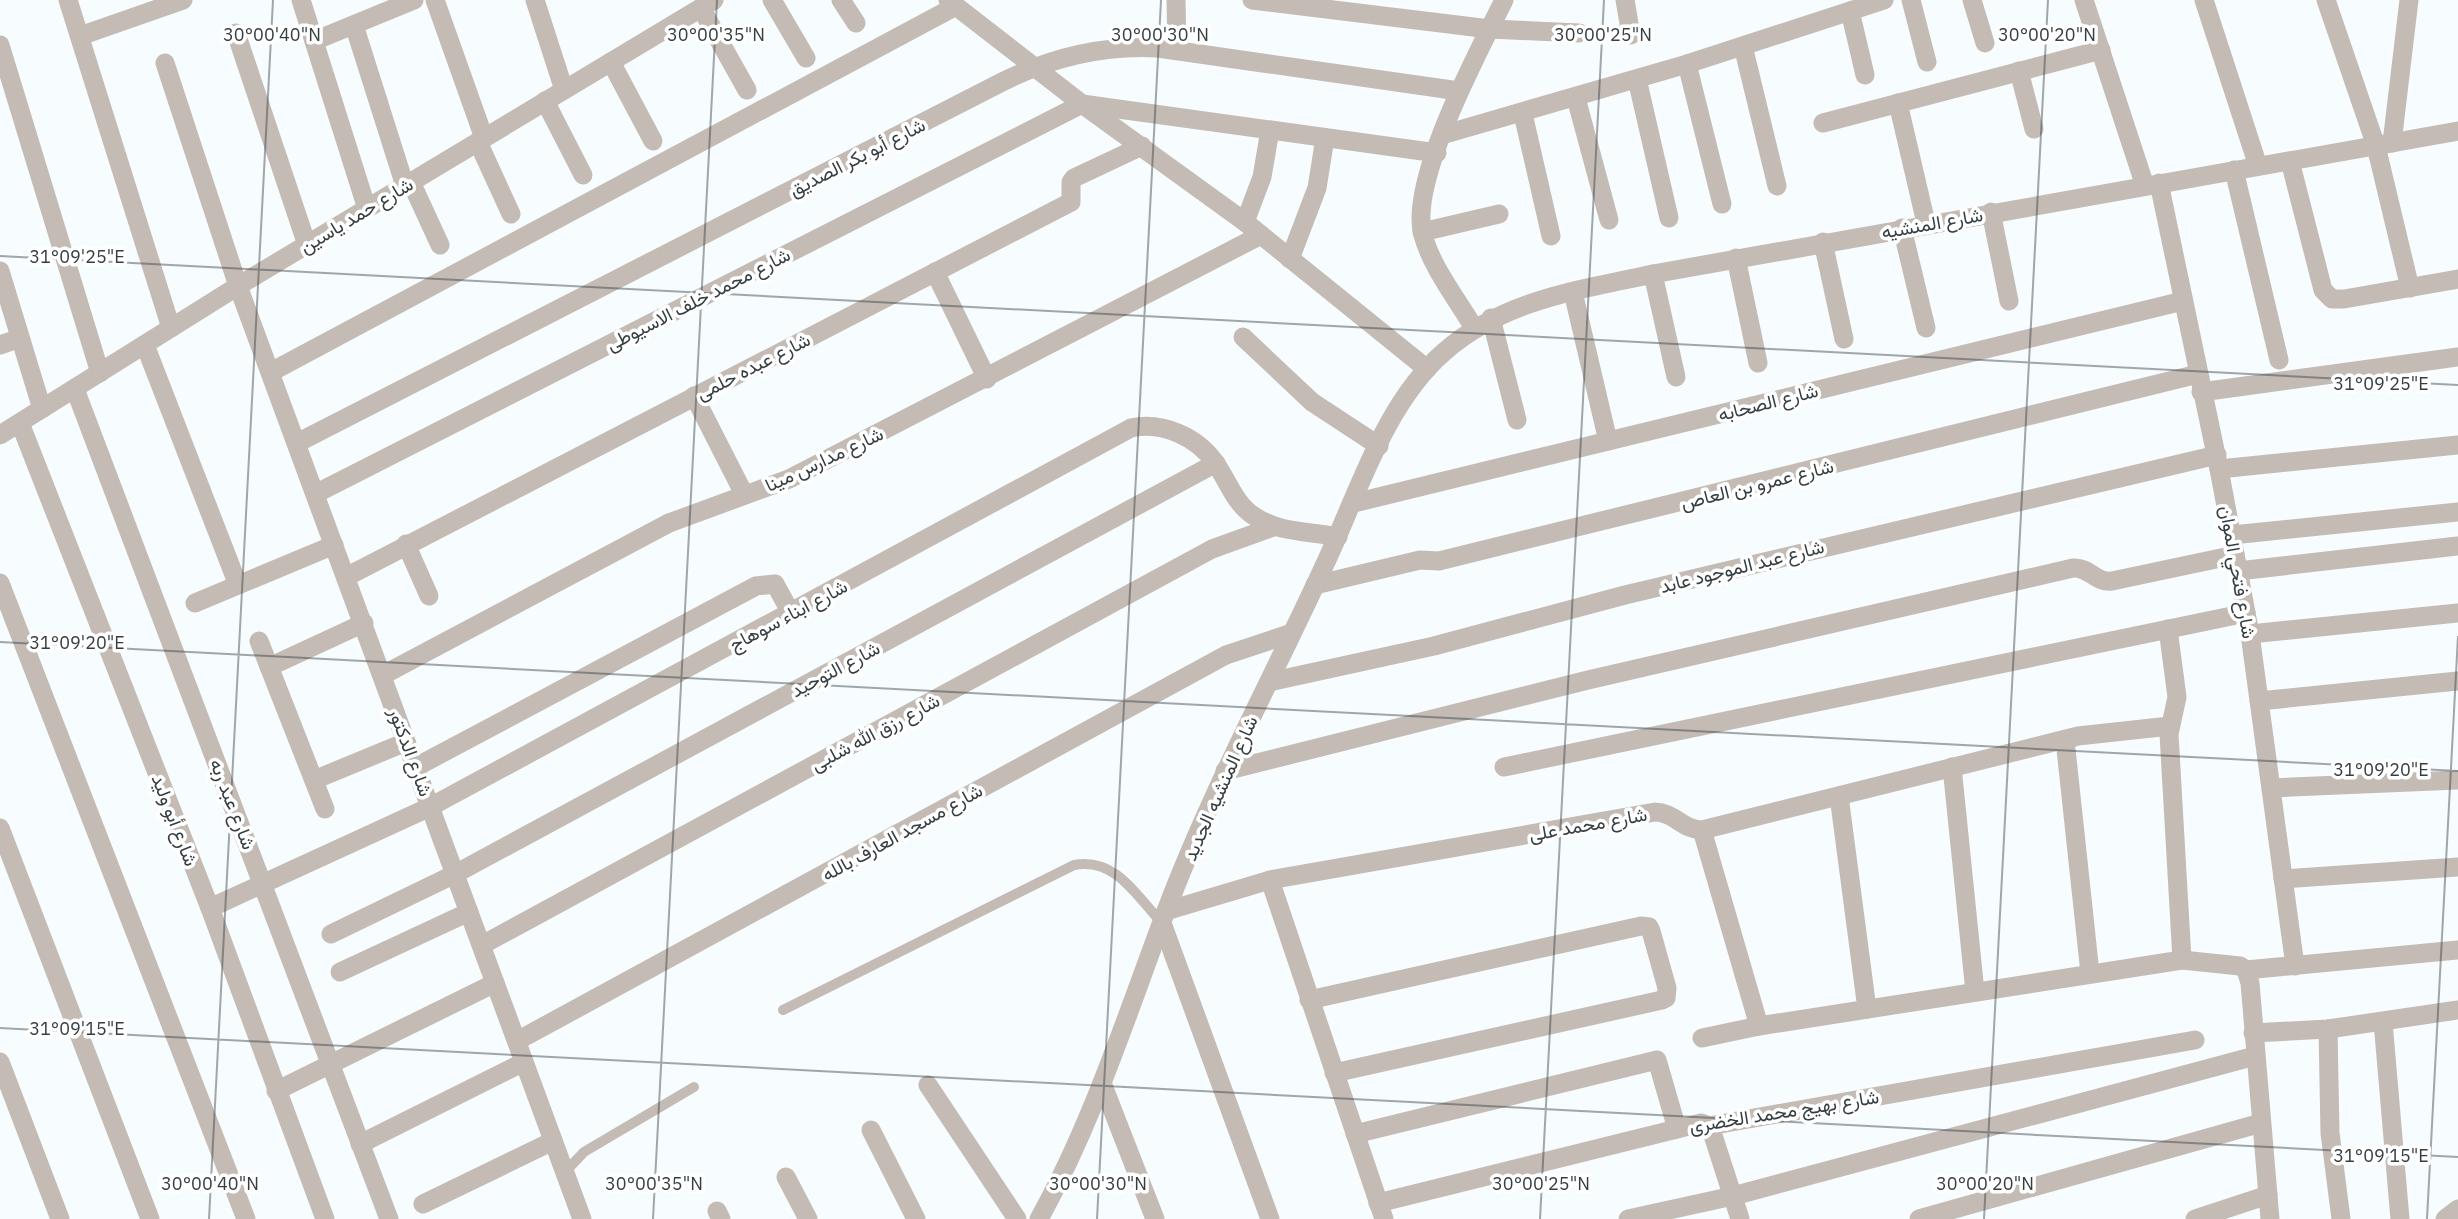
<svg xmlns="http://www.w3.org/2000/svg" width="2458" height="1219" font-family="'IBM Plex Sans',Vazirmatn,sans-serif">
	<rect width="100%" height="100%" fill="#f7fcfe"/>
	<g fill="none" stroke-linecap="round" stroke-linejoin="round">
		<!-- service -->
		<g stroke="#c3bbb4" stroke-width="10">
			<path d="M783,1010l291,-145c41,-8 62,30 87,57"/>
			<path d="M565,1172l19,-20 110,-65"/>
		</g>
		<!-- minor -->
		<g stroke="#c3bbb4" stroke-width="19">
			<path d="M68,0l103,328"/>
			<path d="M301,0l66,209"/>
			<path d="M435,0l49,138"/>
			<path d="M535,0l29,90"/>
			<path d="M772,0l34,58"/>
			<path d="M841,0l15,23"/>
			<path d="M948,0l134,104 163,118 182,147"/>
			<path d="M1176,0l1,50"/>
			<path d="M1252,0l238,29 89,4"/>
			<path d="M1625,0l6,35"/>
			<path d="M1911,0l16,62"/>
			<path d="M1972,0l13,43"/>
			<path d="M2084,0l61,186"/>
			<path d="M2204,0l54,166"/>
			<path d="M2326,0l50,146 34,142"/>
			<path d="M701,8l46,82"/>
			<path d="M1850,11l15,64"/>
			<path d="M354,25l51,161"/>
			<path d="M236,33l71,212"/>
			<path d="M80,36l103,-36"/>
			<path d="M314,41l100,-41"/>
			<path d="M0,45l100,328"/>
			<path d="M1743,46l34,140"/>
			<path d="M611,62l42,79"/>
			<path d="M165,63l73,223 344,933"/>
			<path d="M1687,64l35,140"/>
			<path d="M2019,71l15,58"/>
			<path d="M1637,79l32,139"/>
			<path d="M1576,98l33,122"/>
			<path d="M545,101l38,74"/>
			<path d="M1898,103l28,120"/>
			<path d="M1523,114l28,122"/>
			<path d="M1823,123l278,-73"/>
			<path d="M1442,135l245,-71 197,-64"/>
			<path d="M478,142l33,72"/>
			<path d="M2392,143l17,-143"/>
			<path d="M2290,161l33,129 9,9h12l114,-20"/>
			<path d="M2234,170l45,190"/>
			<path d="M411,182l29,63"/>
			<path d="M2159,183l60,286 31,165 45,332"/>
			<path d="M1991,212l18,89"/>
			<path d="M1245,222l17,-45 8,-47"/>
			<path d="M1902,228l24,100"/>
			<path d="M1422,232l77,-18"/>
			<path d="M1823,242l21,97"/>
			<path d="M1736,258l22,105"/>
			<path d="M1290,259l27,-71 8,-50"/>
			<path d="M0,271l42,138"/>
			<path d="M935,272l52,107"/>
			<path d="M1653,274l23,103"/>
			<path d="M1573,292l35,149"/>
			<path d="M1491,318l26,102"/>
			<path d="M1474,328c-17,-29 -42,-60 -51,-93 -15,-53 56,-184 81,-235"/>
			<path d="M1243,337l69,65 67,44"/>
			<path d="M0,345l20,-7"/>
			<path d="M145,345l93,240"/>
			<path d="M271,372l685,-366"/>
			<path d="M75,389l314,830"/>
			<path d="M2201,392l257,-35"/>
			<path d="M694,396l50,98"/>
			<path d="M20,423l190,485 115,311"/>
			<path d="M0,435l238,-149 476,-286"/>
			<path d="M297,443l707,-362c49,-24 99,-36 154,-33l301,43"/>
			<path d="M2219,469l239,-24"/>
			<path d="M315,494l767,-390 355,49"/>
			<path d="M1354,503l829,-202"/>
			<path d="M2232,535l226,-23"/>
			<path d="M406,544l23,52"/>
			<path d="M2238,571l220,-25"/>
			<path d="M346,577l725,-375v-20l3,-4 68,-32"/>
			<path d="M0,583l246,636"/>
			<path d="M1315,585l105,-25 19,1 759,-187"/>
			<path d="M195,603l139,-58"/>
			<path d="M2168,629l9,68 -8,37 13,226"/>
			<path d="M2250,634l208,-21"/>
			<path d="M259,641l66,168"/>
			<path d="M269,667l95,-44"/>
			<path d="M383,675l286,-152 120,-44 472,-244"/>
			<path d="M1269,682l165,-36 191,-51 592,-140"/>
			<path d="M2259,701l199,-20"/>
			<path d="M2065,740l25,233"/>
			<path d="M416,767l340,-181 19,-2 16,29"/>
			<path d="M1504,767l742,-154"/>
			<path d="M1952,767l23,225"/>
			<path d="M1225,771l363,-91 485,-112c17,-1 22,15 39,13l123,-26"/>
			<path d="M314,780l92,-38"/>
			<path d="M2271,788l187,-8"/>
			<path d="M1839,796l28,213"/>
			<path d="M0,828l150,391"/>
			<path d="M1702,830l57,196"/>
			<path d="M2283,879l175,-12"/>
			<path d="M1270,880l114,339"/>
			<path d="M210,908l220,-101 701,-379c31,-7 67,9 85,36 12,17 19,40 38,52 25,17 55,15 84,21"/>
			<path d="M1166,911l104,-31 385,-68c19,0 28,18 47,18l376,-94 92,-10"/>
			<path d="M1162,923l108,296"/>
			<path d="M331,934l124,-60 761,-411"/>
			<path d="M482,945l730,-396 61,-22"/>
			<path d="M2246,970l212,-20"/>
			<path d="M340,972l129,-60"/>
			<path d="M1309,1000l332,-74 8,1 2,4 16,57 -1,10 -4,2 -328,73"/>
			<path d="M2383,1022l17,197"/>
			<path d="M2328,1029l2,104 11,86"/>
			<path d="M2253,1033l75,-4 130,-19"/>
			<path d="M1702,1038l57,-12 423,-66 58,6 6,4 4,13 20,236"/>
			<path d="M517,1041l709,-386 66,-22"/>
			<path d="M0,1062l60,157"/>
			<path d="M1102,1083l53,136"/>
			<path d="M928,1085l89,134"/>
			<path d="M276,1091l219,-108"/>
			<path d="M1710,1126l30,93"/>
			<path d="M871,1130l45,89"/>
			<path d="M1355,1134l302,-74 20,69"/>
			<path d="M360,1144l164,-82"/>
			<path d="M786,1177l22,42"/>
			<path d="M1378,1203l323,-80 8,3 486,-86"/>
			<path d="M423,1204l130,-63"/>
			<path d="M717,1211l4,8"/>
			<path d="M1039,1219c54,-97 88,-205 127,-308 45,-119 106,-232 159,-347 33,-70 59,-160 119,-212 59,-52 135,-62 209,-78l805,-143"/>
			<path d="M1628,1219l105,-23 522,-140"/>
			<path d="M1919,1219l342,-96"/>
			<path d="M2195,1219l73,-24"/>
			<path d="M2445,1219l13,-10"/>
		</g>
	</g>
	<!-- ticks -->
	<path fill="none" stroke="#353f42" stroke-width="2" stroke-opacity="0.45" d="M0,256l2458,129M0,642l2458,129M0,1028l2458,129M209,1219l64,-1219M653,1219l64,-1219M1097,1219l64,-1219M1540,1219l64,-1219M1984,1219l64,-1219M2427,1219l31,-583"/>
	<g text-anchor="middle" stroke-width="7" stroke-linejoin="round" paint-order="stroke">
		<!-- street labels -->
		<g font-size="19" fill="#353f42" stroke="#fff">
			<text transform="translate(857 157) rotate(-27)" y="7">شارع أبو بكر الصديق</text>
			<text transform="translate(356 215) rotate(-31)" y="7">شارع حمد ياسين</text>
			<text transform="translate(1932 223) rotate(-10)" y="7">شارع المنشيه</text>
			<text transform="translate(698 299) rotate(-27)" y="7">شارع محمد خلف الاسيوطى</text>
			<text transform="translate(753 366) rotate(-27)" y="7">شارع عبده حلمى</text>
			<text transform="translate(1768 402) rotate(-14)" y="7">شارع الصحابه</text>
			<text transform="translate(824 459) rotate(-25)" y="7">شارع مدارس مينا</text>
			<text transform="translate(1757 484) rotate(-14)" y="7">شارع عمرو بن العاص</text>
			<text transform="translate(1742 566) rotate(-14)" y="7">شارع عبد الموجود عابد</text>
			<text transform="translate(2238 572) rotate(80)" y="7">شارع فتحي الموان</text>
			<text transform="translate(788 615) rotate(-28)" y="7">شارع ابناء سوهاج</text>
			<text transform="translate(835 669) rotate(-28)" y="7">شارع التوحيد</text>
			<text transform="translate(875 732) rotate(-28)" y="7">شارع رزق الله شلبى</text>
			<text transform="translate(411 752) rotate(70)" y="7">شارع الدكتور</text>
			<text transform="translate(1220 788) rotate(-66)" y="7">شارع المنشيه الجديد</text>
			<text transform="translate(233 804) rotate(69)" y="7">شارع عبد ربه</text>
			<text transform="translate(175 820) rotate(69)" y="7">شارع أبو وليد</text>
			<text transform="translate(1588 824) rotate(-10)" y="7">شارع محمد على</text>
			<text transform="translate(902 832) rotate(-29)" y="7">شارع مسجد العارف بالله</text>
			<text transform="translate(1784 1111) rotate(-9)" y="7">شارع بهيج محمد الخضرى</text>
		</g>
	</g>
	<g font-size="18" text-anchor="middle" fill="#353f42" stroke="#fff" stroke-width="7" stroke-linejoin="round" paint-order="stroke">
		<text x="272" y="41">30°00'40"N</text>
		<text x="716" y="41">30°00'35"N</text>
		<text x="1160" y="41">30°00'30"N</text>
		<text x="1603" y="41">30°00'25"N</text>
		<text x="2047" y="41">30°00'20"N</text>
		<text x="77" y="263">31°09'25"E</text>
		<text x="2381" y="390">31°09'25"E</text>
		<text x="77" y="649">31°09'20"E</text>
		<text x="2381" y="776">31°09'20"E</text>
		<text x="77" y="1035">31°09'15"E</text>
		<text x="2381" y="1162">31°09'15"E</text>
		<text x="210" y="1190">30°00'40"N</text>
		<text x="654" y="1190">30°00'35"N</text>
		<text x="1098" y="1190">30°00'30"N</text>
		<text x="1541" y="1190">30°00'25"N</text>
		<text x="1985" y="1190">30°00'20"N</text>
	</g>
</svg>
